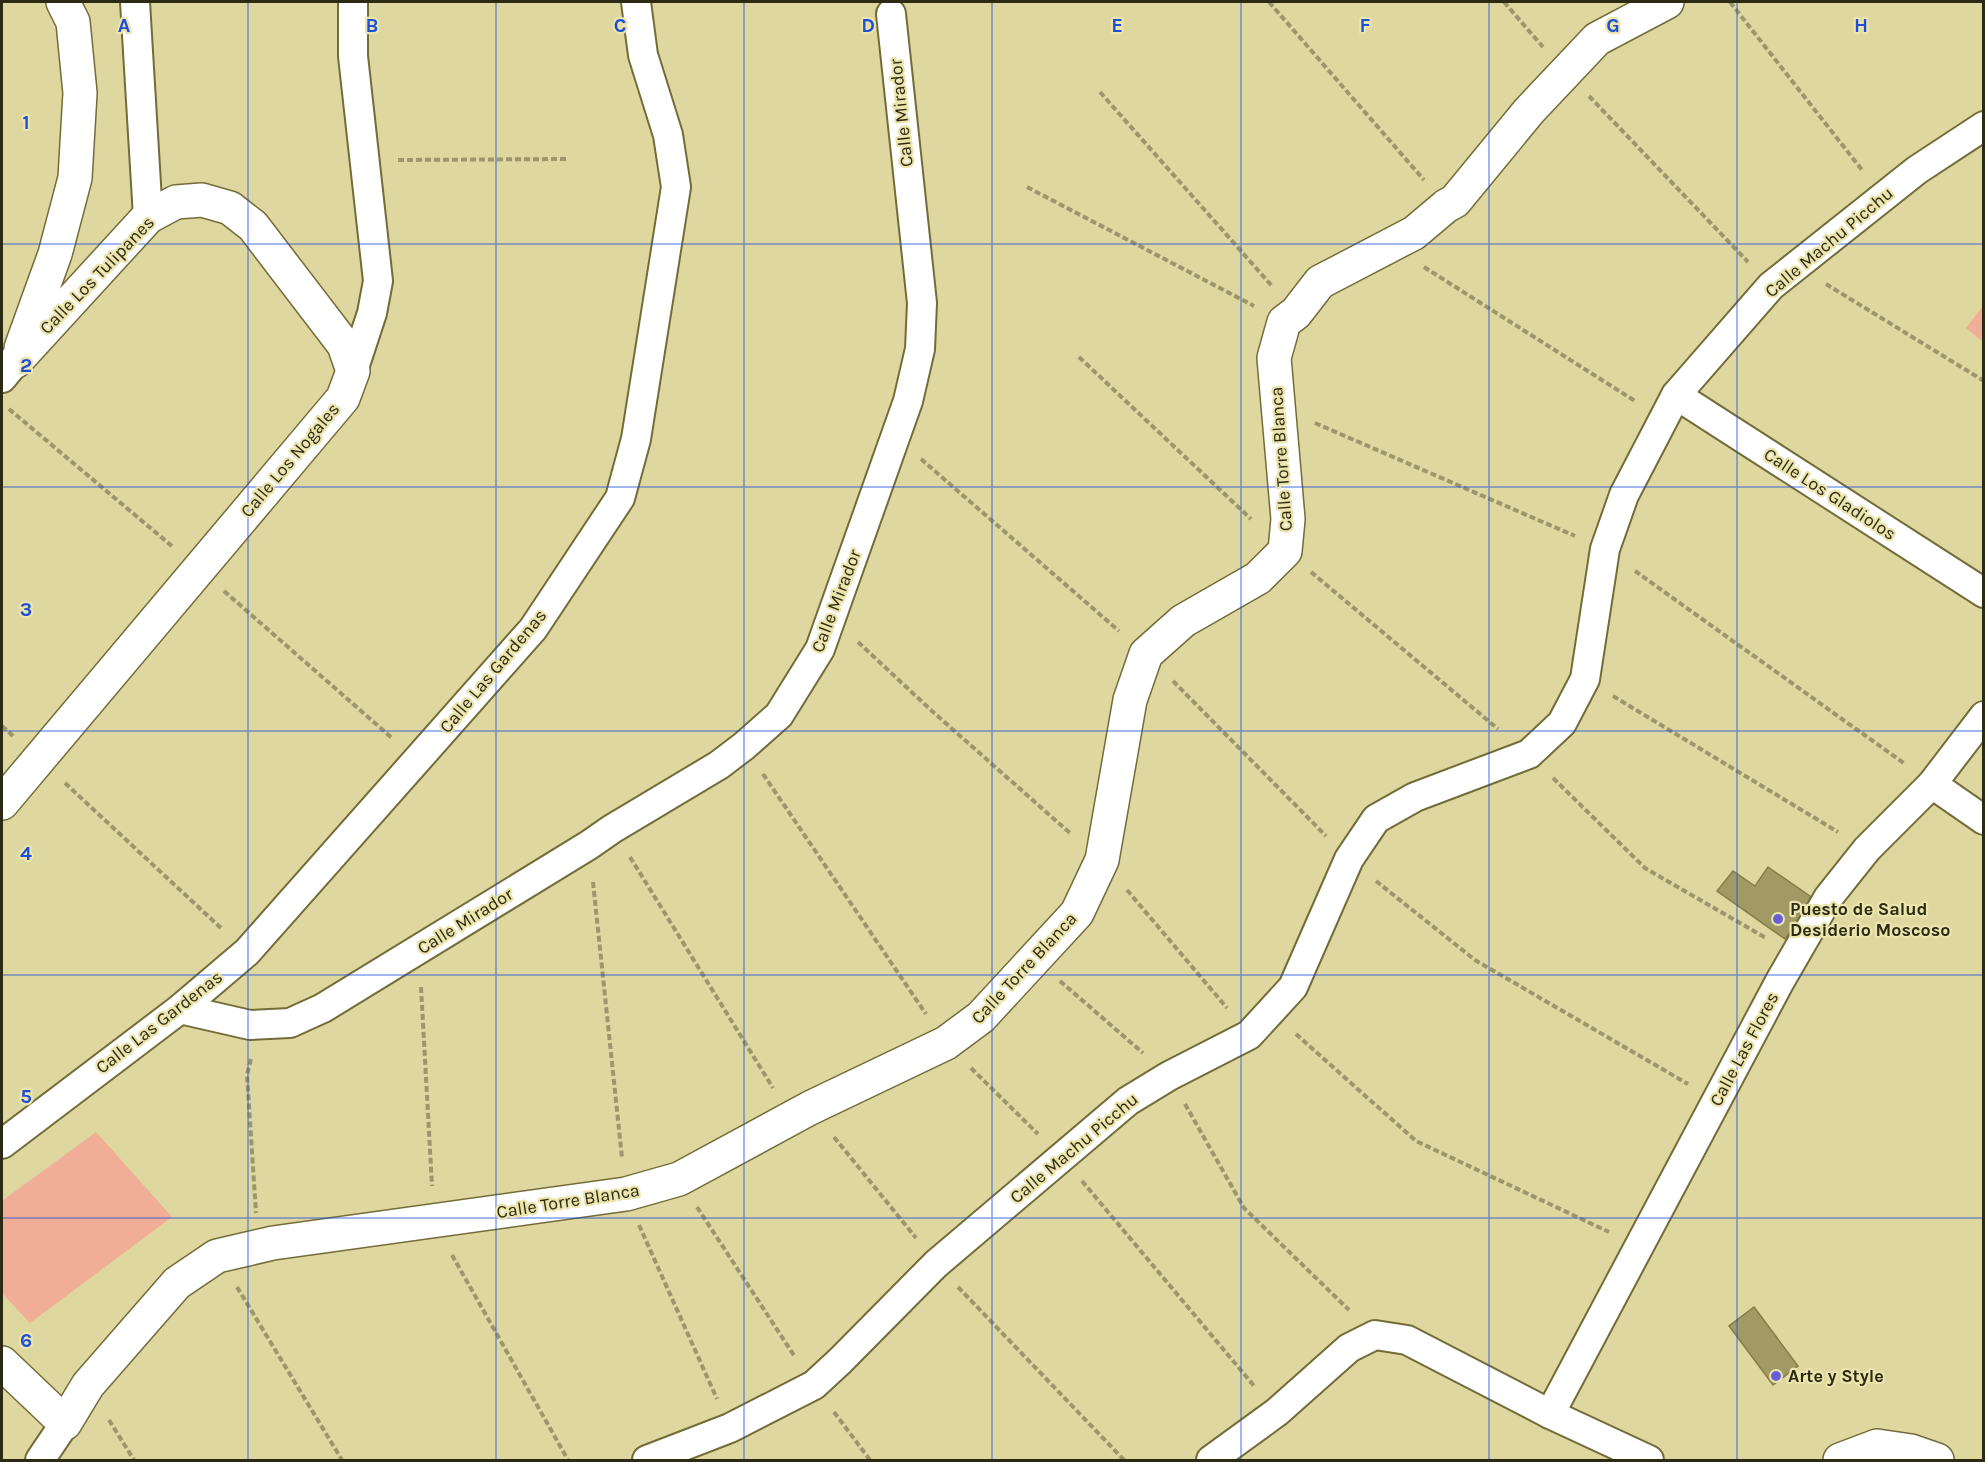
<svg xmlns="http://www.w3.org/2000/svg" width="1985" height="1462" font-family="Karla,sans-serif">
	<rect width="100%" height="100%" fill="#ded79f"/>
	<!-- green -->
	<g fill="#efae95">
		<path d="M1983,306v36l-17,-14z"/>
		<path d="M96,1132l76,85 -142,106 -28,-30v-92z"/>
	</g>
	<!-- building -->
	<g fill="#a19a64" stroke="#857e49" stroke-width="1.5">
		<path d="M1768,867l46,32 -29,40 -68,-48 16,-20 22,15z"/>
		<path d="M1754,1307l44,59 -25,19 -44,-59z"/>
	</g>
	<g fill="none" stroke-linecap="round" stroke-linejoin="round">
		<defs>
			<g id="minor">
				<path d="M135,2l13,215"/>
				<path d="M353,371l19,-58 6,-32 -25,-225v-54"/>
				<path d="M2,378l14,-17"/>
				<path d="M1676,395l308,198"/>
				<path d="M1932,784l52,36"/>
				<path d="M180,1009l70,16 40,-2 33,-15 266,-163 23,-16 107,-64 25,-19 35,-31 41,-66 88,-248 12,-52 2,-46 -31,-289"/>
				<path d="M2,1144l178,-135 67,-57 286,-323 87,-131 16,-59 40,-252 -8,-52 -25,-80 -7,-53"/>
				<path d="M1550,1414l230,-433 48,-83 39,-49 65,-65 52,-68"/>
				<path d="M40,1460l25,-37"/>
				<path d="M647,1460l83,-32 84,-43 26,-24 96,-97 192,-163 41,-25 80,-41 44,-48 56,-128 27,-40 39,-22 114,-43 33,-31 23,-44 20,-130 19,-54 52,-100 95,-109 146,-116 67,-44"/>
				<path d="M1211,1460l66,-48 72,-64 26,-13 32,5 143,74 99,46"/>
			</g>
			<g id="tertiary">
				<path d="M21,348l34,-94 20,-76 5,-85 -7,-71 -10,-20"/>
				<path d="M2,803l341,-405 10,-27 -9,-26 -91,-119 -23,-18 -28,-8 -26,2 -28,15 -132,144"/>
				<path d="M2,1363l63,60 23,-38 89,-102 40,-27 56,-13 353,-49 53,-15 131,-71 136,-65 35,-26 96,-104 25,-53 28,-160 16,-46 37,-33 75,-43 27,-27 3,-32 -14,-161 10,-36 12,-9 24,-31 94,-49 32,-27 9,-5 74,-90 68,-72 70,-37"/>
				<path d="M1840,1460l37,-14 34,5 26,9"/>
			</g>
		</defs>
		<!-- minor casing -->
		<use href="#minor" stroke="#736c38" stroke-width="32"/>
		<!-- tertiary casing -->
		<use href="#tertiary" stroke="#736c38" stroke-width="36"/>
		<!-- path -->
		<g stroke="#9c976b" stroke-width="4" stroke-dasharray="6 3" stroke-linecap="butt">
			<path d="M1269,2l155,178"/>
			<path d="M1504,2l39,45"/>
			<path d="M1730,2l132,168"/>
			<path d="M1100,92l172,194"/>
			<path d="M1589,96l159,166"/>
			<path d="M398,160l168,-1"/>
			<path d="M1027,187l227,119"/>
			<path d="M1424,267l211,134"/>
			<path d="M1826,284l158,97"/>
			<path d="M1079,357l172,162"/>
			<path d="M9,409l164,138"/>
			<path d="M1315,423l260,113"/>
			<path d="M921,459l198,172"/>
			<path d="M1635,571l270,193"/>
			<path d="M1311,572l187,157"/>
			<path d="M224,591l168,147"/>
			<path d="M858,642l74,69 139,123"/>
			<path d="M1173,681l153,155"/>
			<path d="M1613,696l225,136"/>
			<path d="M2,726l11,10"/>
			<path d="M763,774l163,240"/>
			<path d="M1553,778l92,90 121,70"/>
			<path d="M65,783l157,146"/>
			<path d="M630,857l143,231"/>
			<path d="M1376,881l99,79 213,124"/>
			<path d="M593,882l29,276"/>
			<path d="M1127,890l100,118"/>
			<path d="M1060,981l83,72"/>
			<path d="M421,987l11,199"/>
			<path d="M1296,1034l120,107 193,91"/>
			<path d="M251,1059l-4,16 9,138"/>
			<path d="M971,1068l67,66"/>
			<path d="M1185,1104l59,104 105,102"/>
			<path d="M834,1137l82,101"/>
			<path d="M1082,1181l173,206"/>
			<path d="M697,1207l98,150"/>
			<path d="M639,1225l78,174"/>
			<path d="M452,1255l116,205"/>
			<path d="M237,1287l105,173"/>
			<path d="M958,1287l166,173"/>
			<path d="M834,1412l36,48"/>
			<path d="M109,1420l25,40"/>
		</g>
		<!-- minor -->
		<use href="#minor" stroke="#fff" stroke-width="28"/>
		<!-- tertiary -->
		<use href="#tertiary" stroke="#fff" stroke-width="33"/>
	</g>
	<!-- grid -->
	<path fill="none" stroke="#1d4ed8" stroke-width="1.5" stroke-opacity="0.55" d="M248,2v1458M496,2v1458M744,2v1458M992,2v1458M1241,2v1458M1489,2v1458M1737,2v1458M2,244h1982M2,487h1982M2,731h1982M2,975h1982M2,1218h1982"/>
	<!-- markers -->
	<g fill="#675fd9" stroke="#ebe4ac" stroke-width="2">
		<circle cx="1778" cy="919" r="6"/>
		<circle cx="1776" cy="1376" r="6"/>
	</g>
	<g text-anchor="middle" stroke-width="4.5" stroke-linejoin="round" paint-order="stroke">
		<!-- street labels -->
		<g font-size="18" fill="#2d2a14" stroke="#ebe4ac">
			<text transform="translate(901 113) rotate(-96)" y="6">Calle Mirador</text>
			<text transform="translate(1829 242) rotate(-40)" y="6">Calle Machu Picchu</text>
			<text transform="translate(97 275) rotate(-46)" y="6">Calle Los Tulipanes</text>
			<text transform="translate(1281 459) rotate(-94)" y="6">Calle Torre Blanca</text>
			<text transform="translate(290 460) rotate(-50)" y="6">Calle Los Nogales</text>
			<text transform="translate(1830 494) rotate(33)" y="6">Calle Los Gladiolos</text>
			<text transform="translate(836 601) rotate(-69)" y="6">Calle Mirador</text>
			<text transform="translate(493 671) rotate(-50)" y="6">Calle Las Gardenas</text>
			<text transform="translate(465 921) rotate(-32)" y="6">Calle Mirador</text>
			<text transform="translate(1024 968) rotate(-47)" y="6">Calle Torre Blanca</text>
			<text transform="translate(159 1022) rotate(-38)" y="6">Calle Las Gardenas</text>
			<text transform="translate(1744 1049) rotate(-62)" y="6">Calle Las Flores</text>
			<text transform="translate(1074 1148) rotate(-40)" y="6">Calle Machu Picchu</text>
			<text transform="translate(568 1201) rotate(-9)" y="6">Calle Torre Blanca</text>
		</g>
		<!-- poi labels -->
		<g font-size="18" font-weight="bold" fill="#2d2a14" stroke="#ebe4ac" text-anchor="start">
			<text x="1790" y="915">Puesto de Salud<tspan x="1790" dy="21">Desiderio Moscoso</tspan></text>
			<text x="1788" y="1382">Arte y Style</text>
		</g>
	</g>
	<g font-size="20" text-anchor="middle" font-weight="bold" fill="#1d4ed8" stroke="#ebe4ac" stroke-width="4.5" stroke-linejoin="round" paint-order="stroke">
		<text x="124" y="32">A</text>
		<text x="372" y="32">B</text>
		<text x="620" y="32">C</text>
		<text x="868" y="32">D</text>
		<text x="1117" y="32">E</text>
		<text x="1365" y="32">F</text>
		<text x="1613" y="32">G</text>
		<text x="1861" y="32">H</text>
		<text x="26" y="129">1</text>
		<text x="26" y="372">2</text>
		<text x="26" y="616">3</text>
		<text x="26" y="860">4</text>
		<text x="26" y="1103">5</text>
		<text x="26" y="1347">6</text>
	</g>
	<!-- border -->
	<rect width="1985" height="1462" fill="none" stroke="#2d2a14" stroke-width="6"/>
</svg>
